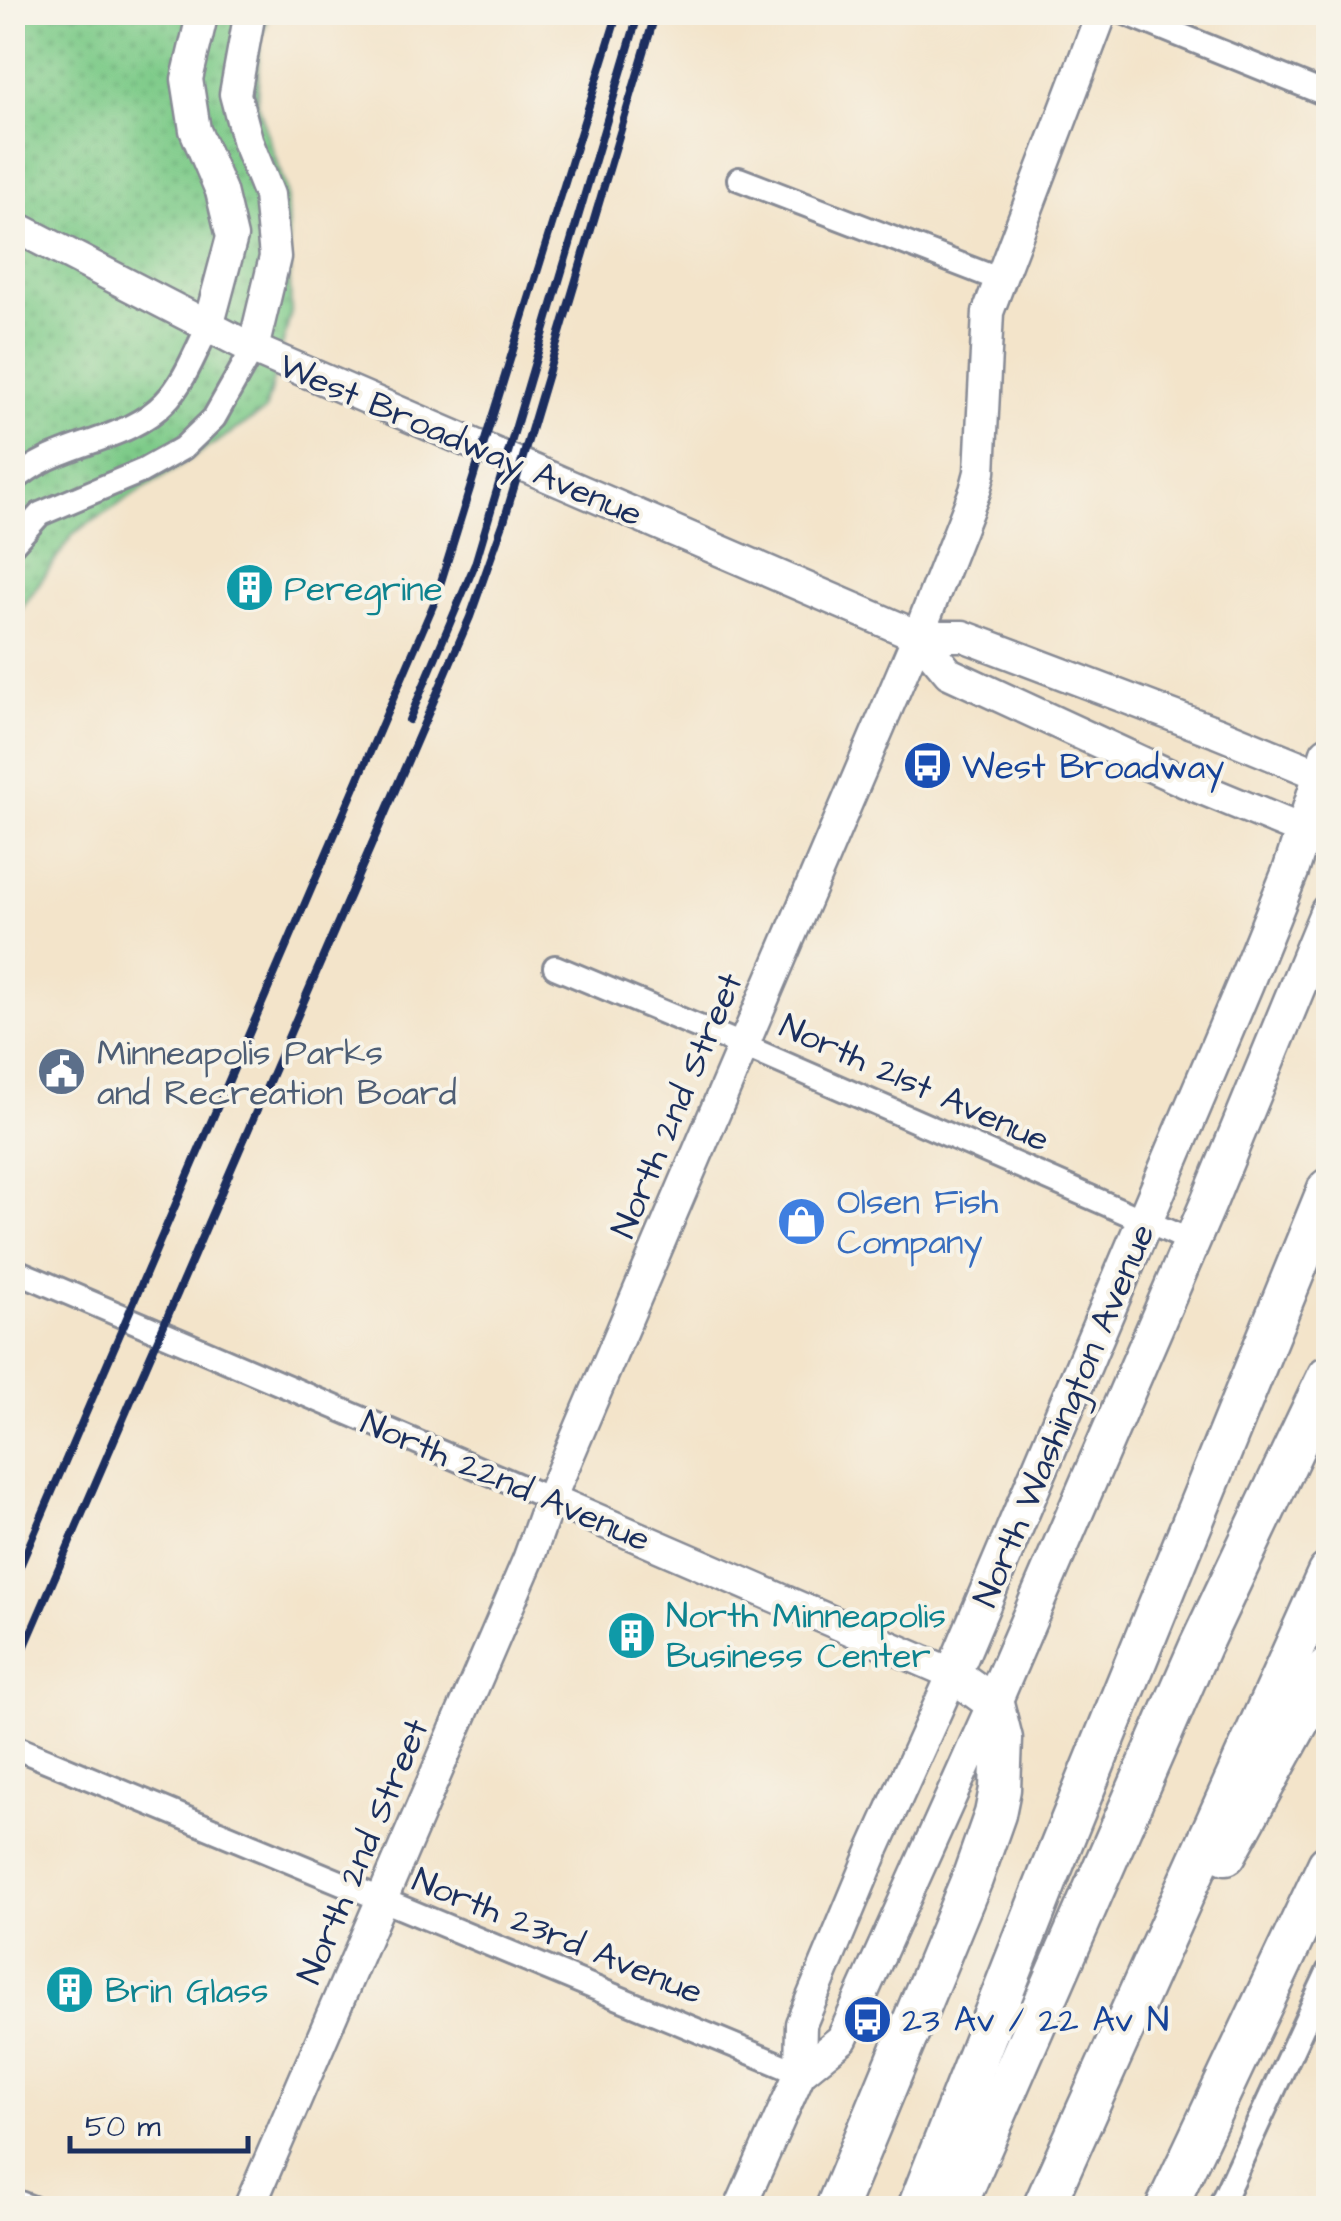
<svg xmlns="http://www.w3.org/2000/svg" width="1341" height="2221" font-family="'Architects Daughter',sans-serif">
	<defs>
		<pattern id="park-dots" width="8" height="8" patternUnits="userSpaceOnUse" patternTransform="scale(2.5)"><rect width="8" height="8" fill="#7ecb89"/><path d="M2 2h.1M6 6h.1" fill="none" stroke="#66a573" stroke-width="1.8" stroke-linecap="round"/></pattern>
		<pattern id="water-waves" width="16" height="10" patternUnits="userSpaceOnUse" patternTransform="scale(2.5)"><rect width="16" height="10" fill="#59bad8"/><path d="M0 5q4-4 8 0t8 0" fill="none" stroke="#4998b2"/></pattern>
	</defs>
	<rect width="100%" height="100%" fill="#f7f3e8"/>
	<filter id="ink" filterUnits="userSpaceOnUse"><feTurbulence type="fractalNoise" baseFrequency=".01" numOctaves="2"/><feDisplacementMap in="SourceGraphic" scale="20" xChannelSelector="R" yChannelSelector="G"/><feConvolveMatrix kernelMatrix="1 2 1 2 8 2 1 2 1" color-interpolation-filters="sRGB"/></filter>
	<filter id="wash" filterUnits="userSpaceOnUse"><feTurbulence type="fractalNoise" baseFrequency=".0048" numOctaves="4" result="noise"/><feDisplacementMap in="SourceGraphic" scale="40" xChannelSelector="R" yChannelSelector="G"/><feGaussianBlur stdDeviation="2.25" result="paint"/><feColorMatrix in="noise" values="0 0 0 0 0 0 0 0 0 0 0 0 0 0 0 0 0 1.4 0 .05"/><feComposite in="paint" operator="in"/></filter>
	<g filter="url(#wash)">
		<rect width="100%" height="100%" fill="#f3e4ca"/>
		<!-- park -->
		<path fill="url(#park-dots)" stroke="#4c7d74" stroke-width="2.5" d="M22,13h248l-10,27 -3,62 29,88 5,122 -26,99 -191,122 -61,88 -1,-546c13,-15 18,-44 10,-62z"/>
		<!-- water -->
		<path fill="url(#water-waves)" stroke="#3a749b" stroke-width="2.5" d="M13,12l9,1c8,20 4,46 -9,62z"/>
	</g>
	<g filter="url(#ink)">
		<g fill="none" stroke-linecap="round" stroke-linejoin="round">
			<defs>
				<g id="street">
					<path d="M1123,12l205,83"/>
					<path d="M739,179l259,100"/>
					<path d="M12,483c42,-42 112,-38 153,-81 19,-19 31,-51 43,-75"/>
					<path d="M12,545l28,-31 102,-43 41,-23 31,-30 39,-69"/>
					<path d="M555,967l187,78 449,196"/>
					<path d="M12,1269l538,230"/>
					<path d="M12,1746l788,327"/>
					<path d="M12,2200l21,8"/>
					<path d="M1219,2208l109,-236"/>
				</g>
				<g id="secondary">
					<path d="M203,12l-16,67 8,51 26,61 11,46 -24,90"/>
					<path d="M250,12l-15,82 13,49 21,52 6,62 -22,92"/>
					<path d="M12,225l241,124 665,287h45l253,96 105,43"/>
					<path d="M918,636l31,37 236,109 119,49"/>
					<path d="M550,1499l403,175 -79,175 -73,175 -1,49 -60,135"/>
					<path d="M800,2073l42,-34 151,-336"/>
					<path d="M249,2208l279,-648 22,-61 368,-863 57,-145 5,-19 8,-160 114,-300"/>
				</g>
				<path id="primary" d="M1328,754l-37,116 -46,114 -292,690 40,29 215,-499 120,-292"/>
				<g id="highway">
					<path d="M1226,1854l102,-186"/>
					<path d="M836,2208l136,-329 23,-65 5,-25 2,-50 -9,-36"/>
					<path d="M918,2208l131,-333 279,-686"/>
					<path d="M955,2208l245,-562 128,-270"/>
					<path d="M1043,2208l285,-635"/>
					<path d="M1166,2208l162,-343"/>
				</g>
			</defs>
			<!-- street casing -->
			<use href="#street" stroke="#878a94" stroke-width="28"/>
			<!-- secondary casing -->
			<use href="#secondary" stroke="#878a94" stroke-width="35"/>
			<!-- primary casing -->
			<use href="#primary" stroke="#878a94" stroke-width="40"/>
			<!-- highway casing -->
			<use href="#highway" stroke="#878a94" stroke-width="45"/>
			<!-- street -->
			<use href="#street" stroke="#fff" stroke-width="22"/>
			<!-- secondary -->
			<use href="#secondary" stroke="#fff" stroke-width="30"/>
			<!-- primary -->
			<use href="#primary" stroke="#fff" stroke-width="35"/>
			<!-- highway -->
			<use href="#highway" stroke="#fff" stroke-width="40"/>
			<!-- rail -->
			<g stroke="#1b2f5e" stroke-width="8">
				<path d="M409,720l66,-156 164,-552"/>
				<path d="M12,1585l423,-984 183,-589"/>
				<path d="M12,1676l458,-1059 34,-96 152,-509"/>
			</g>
		</g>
	</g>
	<!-- icons -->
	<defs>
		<symbol id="building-disc" viewBox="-11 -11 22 22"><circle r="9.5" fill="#0f9aa8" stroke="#f7f3e8"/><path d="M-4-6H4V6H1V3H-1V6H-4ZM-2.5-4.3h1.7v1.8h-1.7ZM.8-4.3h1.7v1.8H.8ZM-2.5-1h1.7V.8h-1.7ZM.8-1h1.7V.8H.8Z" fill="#fff"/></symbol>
		<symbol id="bus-disc" viewBox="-11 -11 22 22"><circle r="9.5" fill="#1a4fb4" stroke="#f7f3e8"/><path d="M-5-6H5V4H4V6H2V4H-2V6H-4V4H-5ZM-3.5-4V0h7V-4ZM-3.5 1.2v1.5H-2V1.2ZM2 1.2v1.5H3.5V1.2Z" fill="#fff"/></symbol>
		<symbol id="civic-disc" viewBox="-11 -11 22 22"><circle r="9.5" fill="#5c6f8a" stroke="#f7f3e8"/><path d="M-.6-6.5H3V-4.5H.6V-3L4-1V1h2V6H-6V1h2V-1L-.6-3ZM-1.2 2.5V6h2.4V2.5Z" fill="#fff"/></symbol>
		<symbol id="shop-disc" viewBox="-11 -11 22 22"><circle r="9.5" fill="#3f7fe0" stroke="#f7f3e8"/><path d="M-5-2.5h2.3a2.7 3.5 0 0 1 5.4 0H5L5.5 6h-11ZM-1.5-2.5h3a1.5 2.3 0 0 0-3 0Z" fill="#fff"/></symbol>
	</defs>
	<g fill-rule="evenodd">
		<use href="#building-disc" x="222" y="560" width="55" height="55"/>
		<use href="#bus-disc" x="900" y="738" width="55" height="55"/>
		<use href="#civic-disc" x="34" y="1044" width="55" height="55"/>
		<use href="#shop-disc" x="774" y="1194" width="55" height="55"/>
		<use href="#building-disc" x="604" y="1608" width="55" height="55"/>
		<use href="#building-disc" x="42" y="1962" width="55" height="55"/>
		<use href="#bus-disc" x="840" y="1992" width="55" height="55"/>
	</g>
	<g text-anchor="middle" stroke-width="8" stroke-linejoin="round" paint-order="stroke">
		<!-- street labels -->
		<g font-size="35" fill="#1b2f5e" stroke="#f7f3e8">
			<text transform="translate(461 439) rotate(23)" y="12">West Broadway Avenue</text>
			<text transform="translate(915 1082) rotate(24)" y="12">North 21st Avenue</text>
			<text transform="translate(676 1105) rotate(-67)" y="12">North 2nd Street</text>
			<text transform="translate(1063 1415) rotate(-67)" y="12">North Washington Avenue</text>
			<text transform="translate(506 1480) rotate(23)" y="12">North 22nd Avenue</text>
			<text transform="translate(362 1851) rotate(-67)" y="12">North 2nd Street</text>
			<text transform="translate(558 1935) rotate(22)" y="12">North 23rd Avenue</text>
		</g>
		<!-- culture labels -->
		<g font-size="35" fill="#0d838f" stroke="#f7f3e8" text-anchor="start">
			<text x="284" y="600">Peregrine</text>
			<text x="666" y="1627">North Minneapolis<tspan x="666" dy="40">Business Center</tspan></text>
			<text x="105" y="2002">Brin Glass</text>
		</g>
		<!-- transit labels -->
		<g font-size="35" fill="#164399" stroke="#f7f3e8" text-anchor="start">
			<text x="962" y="778">West Broadway</text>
			<text x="902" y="2031">23 Av / 22 Av N</text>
		</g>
		<!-- service labels -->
		<g font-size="35" fill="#4e5e75" stroke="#f7f3e8" text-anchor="start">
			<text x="97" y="1064">Minneapolis Parks<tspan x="97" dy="40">and Recreation Board</tspan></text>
		</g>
		<!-- shop labels -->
		<g font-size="35" fill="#366cbe" stroke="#f7f3e8" text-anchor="start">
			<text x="837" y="1213">Olsen Fish<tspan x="837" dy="40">Company</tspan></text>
		</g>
	</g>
	<!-- margin -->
	<rect width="1341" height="2221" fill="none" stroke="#f7f3e8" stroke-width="50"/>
	<!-- scale -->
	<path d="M70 2136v15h178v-15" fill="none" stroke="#1b2f5e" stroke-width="5"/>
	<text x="85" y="2136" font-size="30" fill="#1b2f5e" stroke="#f7f3e8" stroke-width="8" paint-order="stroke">50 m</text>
</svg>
